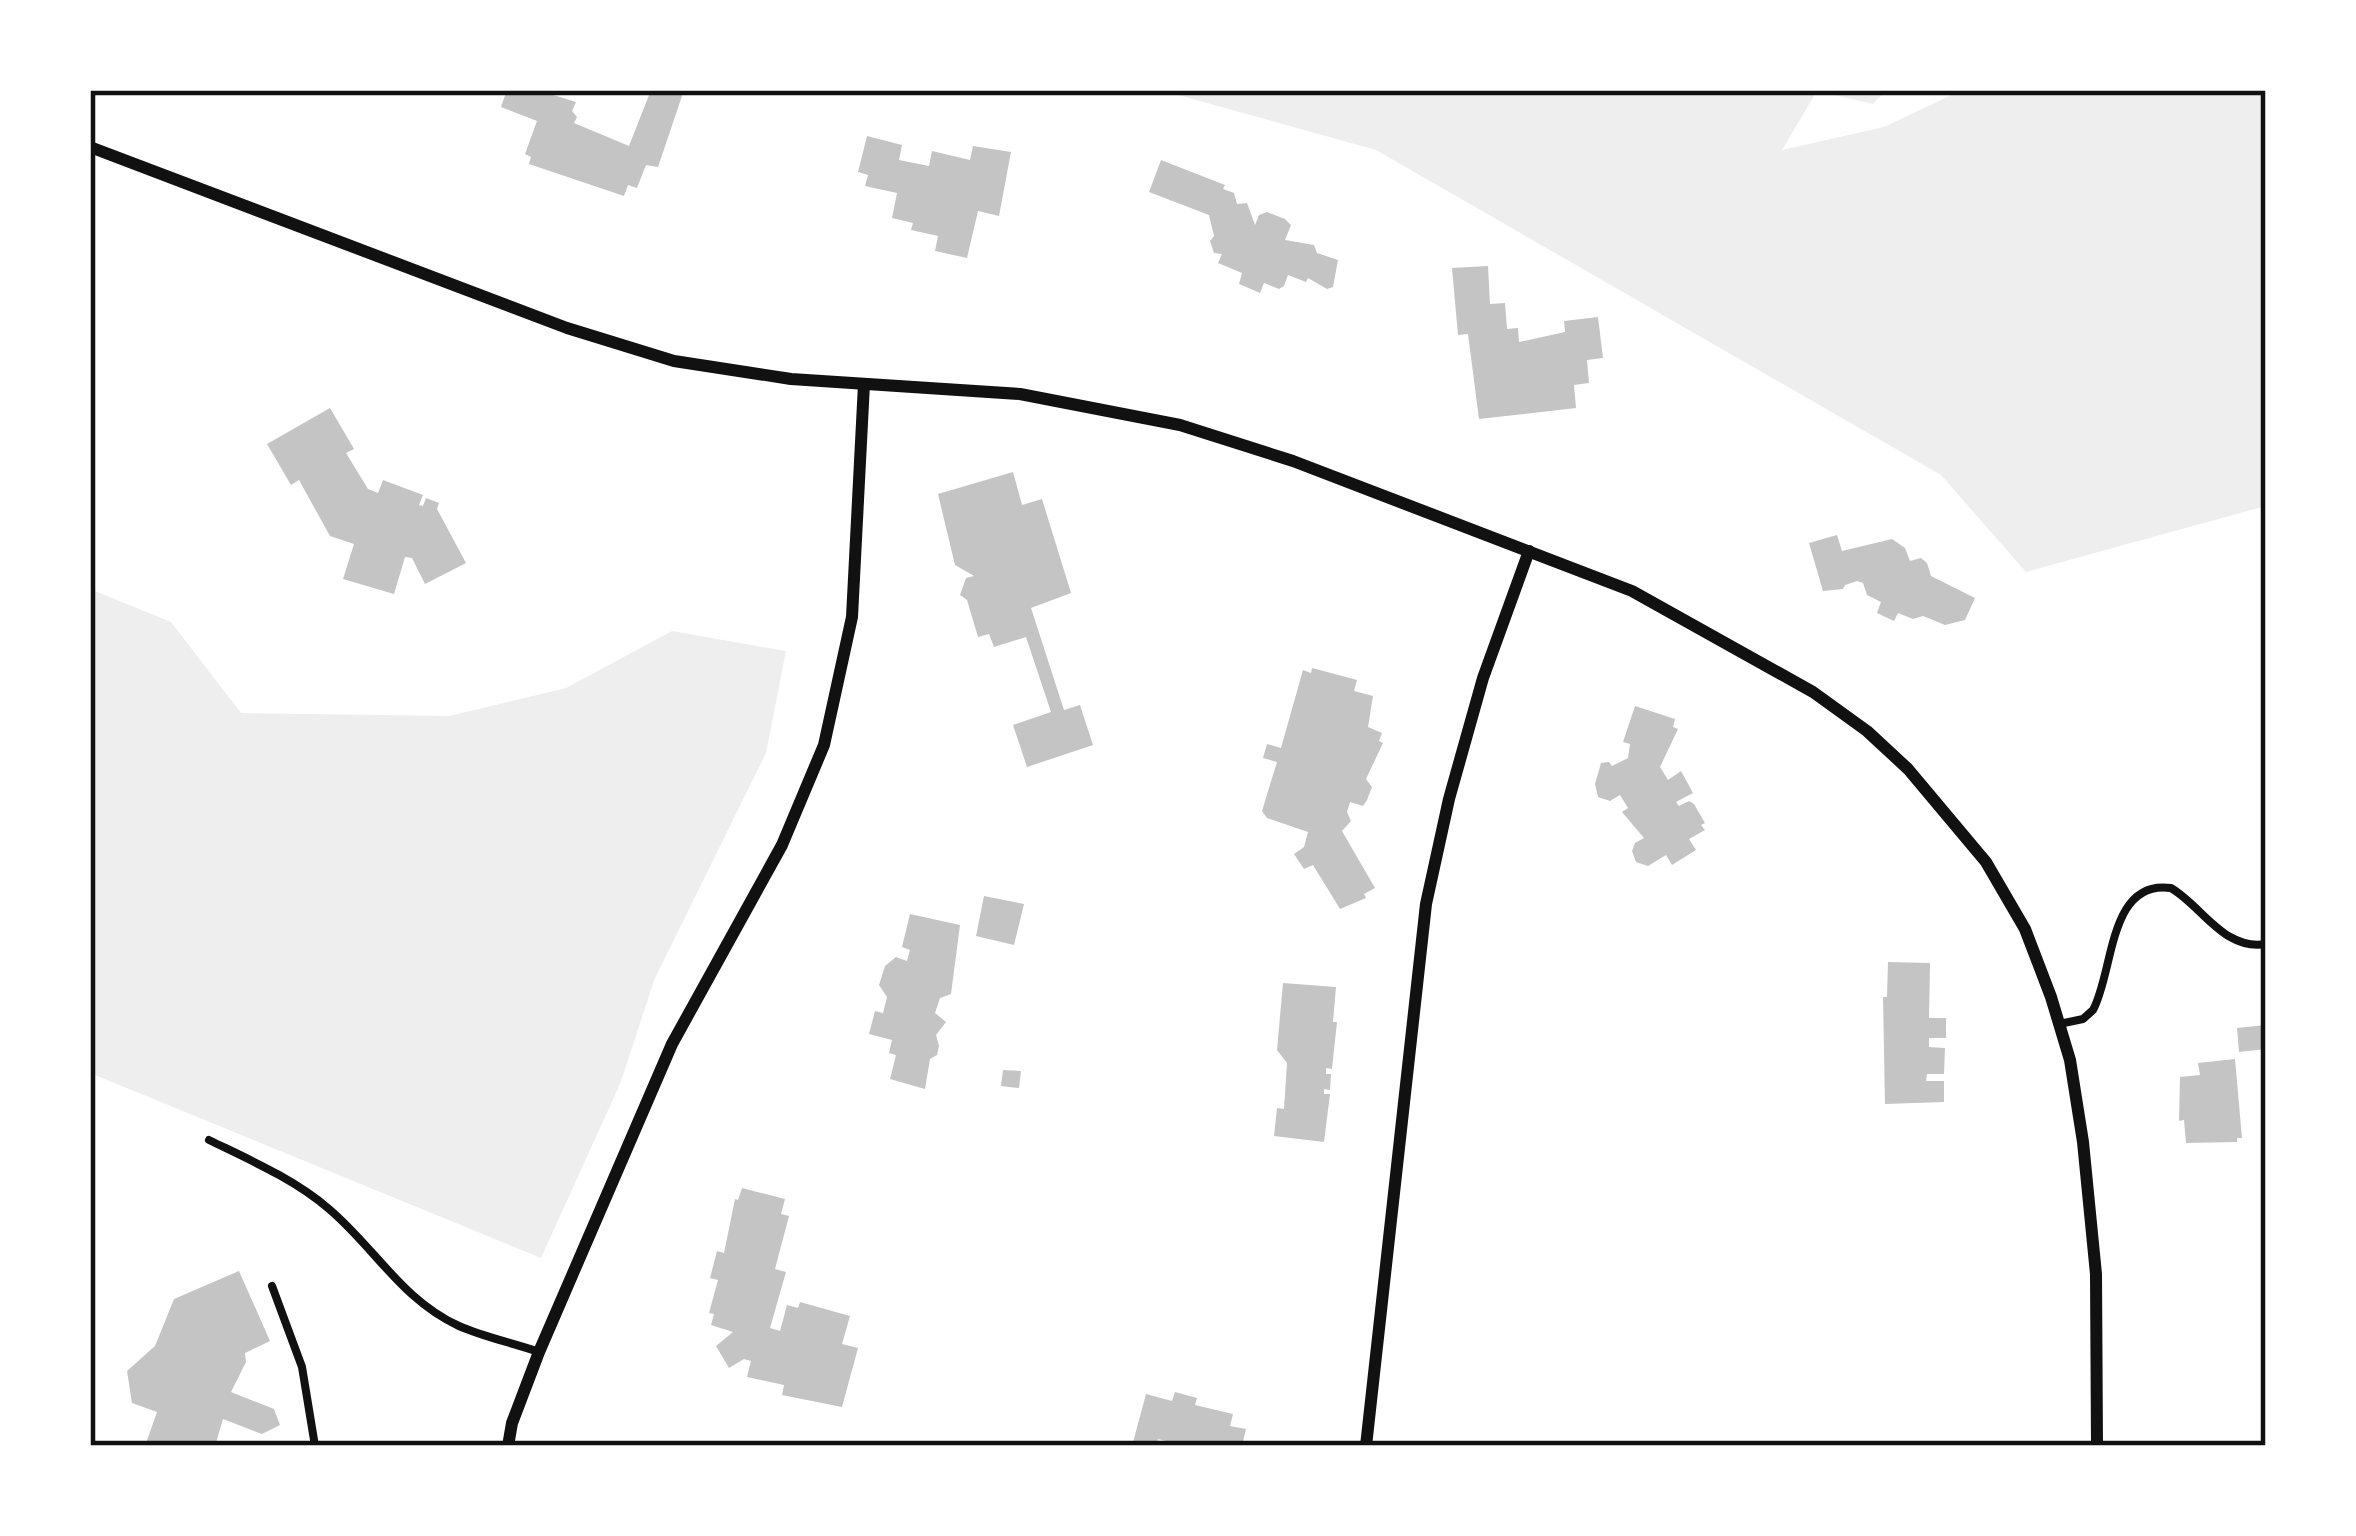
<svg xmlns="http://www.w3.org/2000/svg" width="2356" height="1536" font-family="'Roboto Serif',serif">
	<rect width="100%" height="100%" fill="#fff"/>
	<!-- green -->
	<g fill="#eee">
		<path d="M1160,90h726l-13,14 -56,-13 -35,59 102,-23 78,-37h304v412l-4,5 -236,65 -85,-97 -565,-325z"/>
		<path d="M90,589l81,33 70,91 208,3 117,-28 106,-57 114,20 -20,102 -111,225 -35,106 -79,174 -451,-185z"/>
	</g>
	<!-- building -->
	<g fill="#c4c4c4">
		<path d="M507,90h45l-2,4 26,8 -4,9 5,6 -3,6 55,23 22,-56h33l-26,77 -12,-2 -9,23 -9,-3 -4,11 -95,-32 2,-7 -6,-3 12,-33 -36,-14z"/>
		<path d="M867,136l35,9 -3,15 30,6 3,-15 38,9 3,-14 38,6 -12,64 -21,-5 -11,47 -32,-7 3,-15 -27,-6 2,-7 -21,-5 5,-25 -32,-7 3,-11 -10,-3z"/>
		<path d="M1161,160l64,25 -2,4 11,4 3,11 10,-1 8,22 4,-10 8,-3 18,7 6,6 -6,15 29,5 3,8 21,7 -5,27 -6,2 -19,-11 -2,4 -18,-7 -4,11 -5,3 -15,-6 -4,10 -21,-9 3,-11 -24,-10 4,-9 -8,-1 -4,-12 4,-5 -5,-21 -60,-23z"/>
		<path d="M1488,266l2,38 15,-1 2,26 11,-1 1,14 46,-10 -1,-11 34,-4 5,41 -16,2 2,23 -15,2 2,23 -97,11 -11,-85 -10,1 -6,-67z"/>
		<path d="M330,408l24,41 -8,4 22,36 10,4 5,-13 40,15 -4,10 4,1 3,-8 13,5 -2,6 29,54 -41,21 -13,-26 -7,-1 -11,37 -51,-15 11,-35 -24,-8 -31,-56 -8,5 -24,-41z"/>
		<path d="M1013,472l9,33 20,-6 29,94 -40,15 33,102 16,-5 13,40 -66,22 -14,-42 38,-13 -25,-75 -32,10 -5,-13 -11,3 -11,-37 -7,-5 6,-17 8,-2 -19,-11 -17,-71z"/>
		<path d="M1837,535l5,16 50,-12 13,9 5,13 11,-3 6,5 4,13 44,22 -10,22 -20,5 -22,-9 -10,3 -15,-6 -4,8 -17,-8 4,-11 -14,-7 -4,-12 -6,-2 -12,4 -2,4 -20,2 -14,-48z"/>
		<path d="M1312,668l45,12 -3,11 19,5 -5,31 14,6 -3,8 4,2 -17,36 6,8 -5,13 -4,6 -13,-4 -3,10 4,9 -9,10 33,57 -11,6 2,4 -26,11 -27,-44 -9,4 -10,-15 10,-7 4,-15 -41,-14 -5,-7 15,-49 -14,-4 4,-14 14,4 22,-78 8,3z"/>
		<path d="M1635,706l40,13 -2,8 5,2 -18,38 8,13 13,-9 12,22 -17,9 3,4 10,-5 5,3 11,19 -4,2 4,5 -16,9 7,11 -24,15 -6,-10 -18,11 -12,-4 -4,-11 3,-8 9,-5 -22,-26 6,-4 -8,-13 -10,6 -12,-4 -3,-13 6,-21 8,-1 3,4 16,-8 2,-14 -7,-2z"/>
		<path d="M984,896l40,8 -10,41 -38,-9z"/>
		<path d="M910,914l50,11 -9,69 -11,4 -5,15 11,9 -10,13 3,11 -2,9 -7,4 -5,30 -35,-10 6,-24 -7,-2 3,-13 -23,-6 6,-23 8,2 4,-16 -8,-12 6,-19 11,-9 11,4 3,-11 -8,-3z"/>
		<path d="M1888,962l42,1 -1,55h17v20h-17v9l16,1 -1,26h-17l-1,7h18v21l-59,2 -2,-107h4z"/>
		<path d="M1283,983l53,4 -3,35h4l-5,47 -6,-1v6h5l-1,16 -6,-1v5h6l-6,48 -50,-6 3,-28 7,1 3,-46 -10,-13z"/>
		<path d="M2266,1025v24l-27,3 -2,-24z"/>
		<path d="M2235,1059l7,79h-5v4l-51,1 -2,-23 -5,1 1,-44 20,-2 -2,-12z"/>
		<path d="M1003,1070l18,1 -2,17 -18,-2z"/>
		<path d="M742,1188l43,11 -4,15 8,2 -14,53 11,3 -16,56 10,3 7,-26 11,3 2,-6 50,14 -8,28 16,4 -16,59 -60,-12 2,-10 -37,-8 4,-16 -7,-2 -15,9 -13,-22 17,-14 -22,-7 3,-11 -5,-1 9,-33 -8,-2 7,-27 7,2 11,-54 3,1z"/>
		<path d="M239,1271l31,70 -25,12 1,9 -15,30 43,17 6,16 -18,9 -39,-15 -8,27h-70l12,-34 -25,-9 -5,-32 28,-25 19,-47z"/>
		<path d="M1175,1392l22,6 -2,7 38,9 -3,12 16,3 -4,17h-55l-29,-7 -2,7h-24l14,-52 26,7z"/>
	</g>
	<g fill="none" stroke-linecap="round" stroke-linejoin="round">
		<!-- service -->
		<g stroke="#111" stroke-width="8">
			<path d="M2059,1024l24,-5 10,-9c21,-38 15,-131 78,-122 32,19 53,63 95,56"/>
			<path d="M209,1140c41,20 85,39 120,69 46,39 73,91 130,117 25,11 54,17 80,26"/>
			<path d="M272,1286l30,81 13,79"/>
		</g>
		<!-- minor -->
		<g stroke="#111" stroke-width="12">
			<path d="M90,147l477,181 107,33 117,18 229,15 160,31 113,36 339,130 181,101 54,39 41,38 78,93 39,67 26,68 19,63 13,82 13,132 1,172"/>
			<path d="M508,1446l4,-23 27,-71 133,-308 110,-199 42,-100 28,-128 12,-233"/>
			<path d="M1366,1446l60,-542 23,-105 34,-121 46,-127"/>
		</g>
	</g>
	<!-- border -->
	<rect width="2356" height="1536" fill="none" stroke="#ffffff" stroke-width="186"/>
	<rect x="93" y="93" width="2170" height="1350" fill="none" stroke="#111" stroke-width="4.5"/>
</svg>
